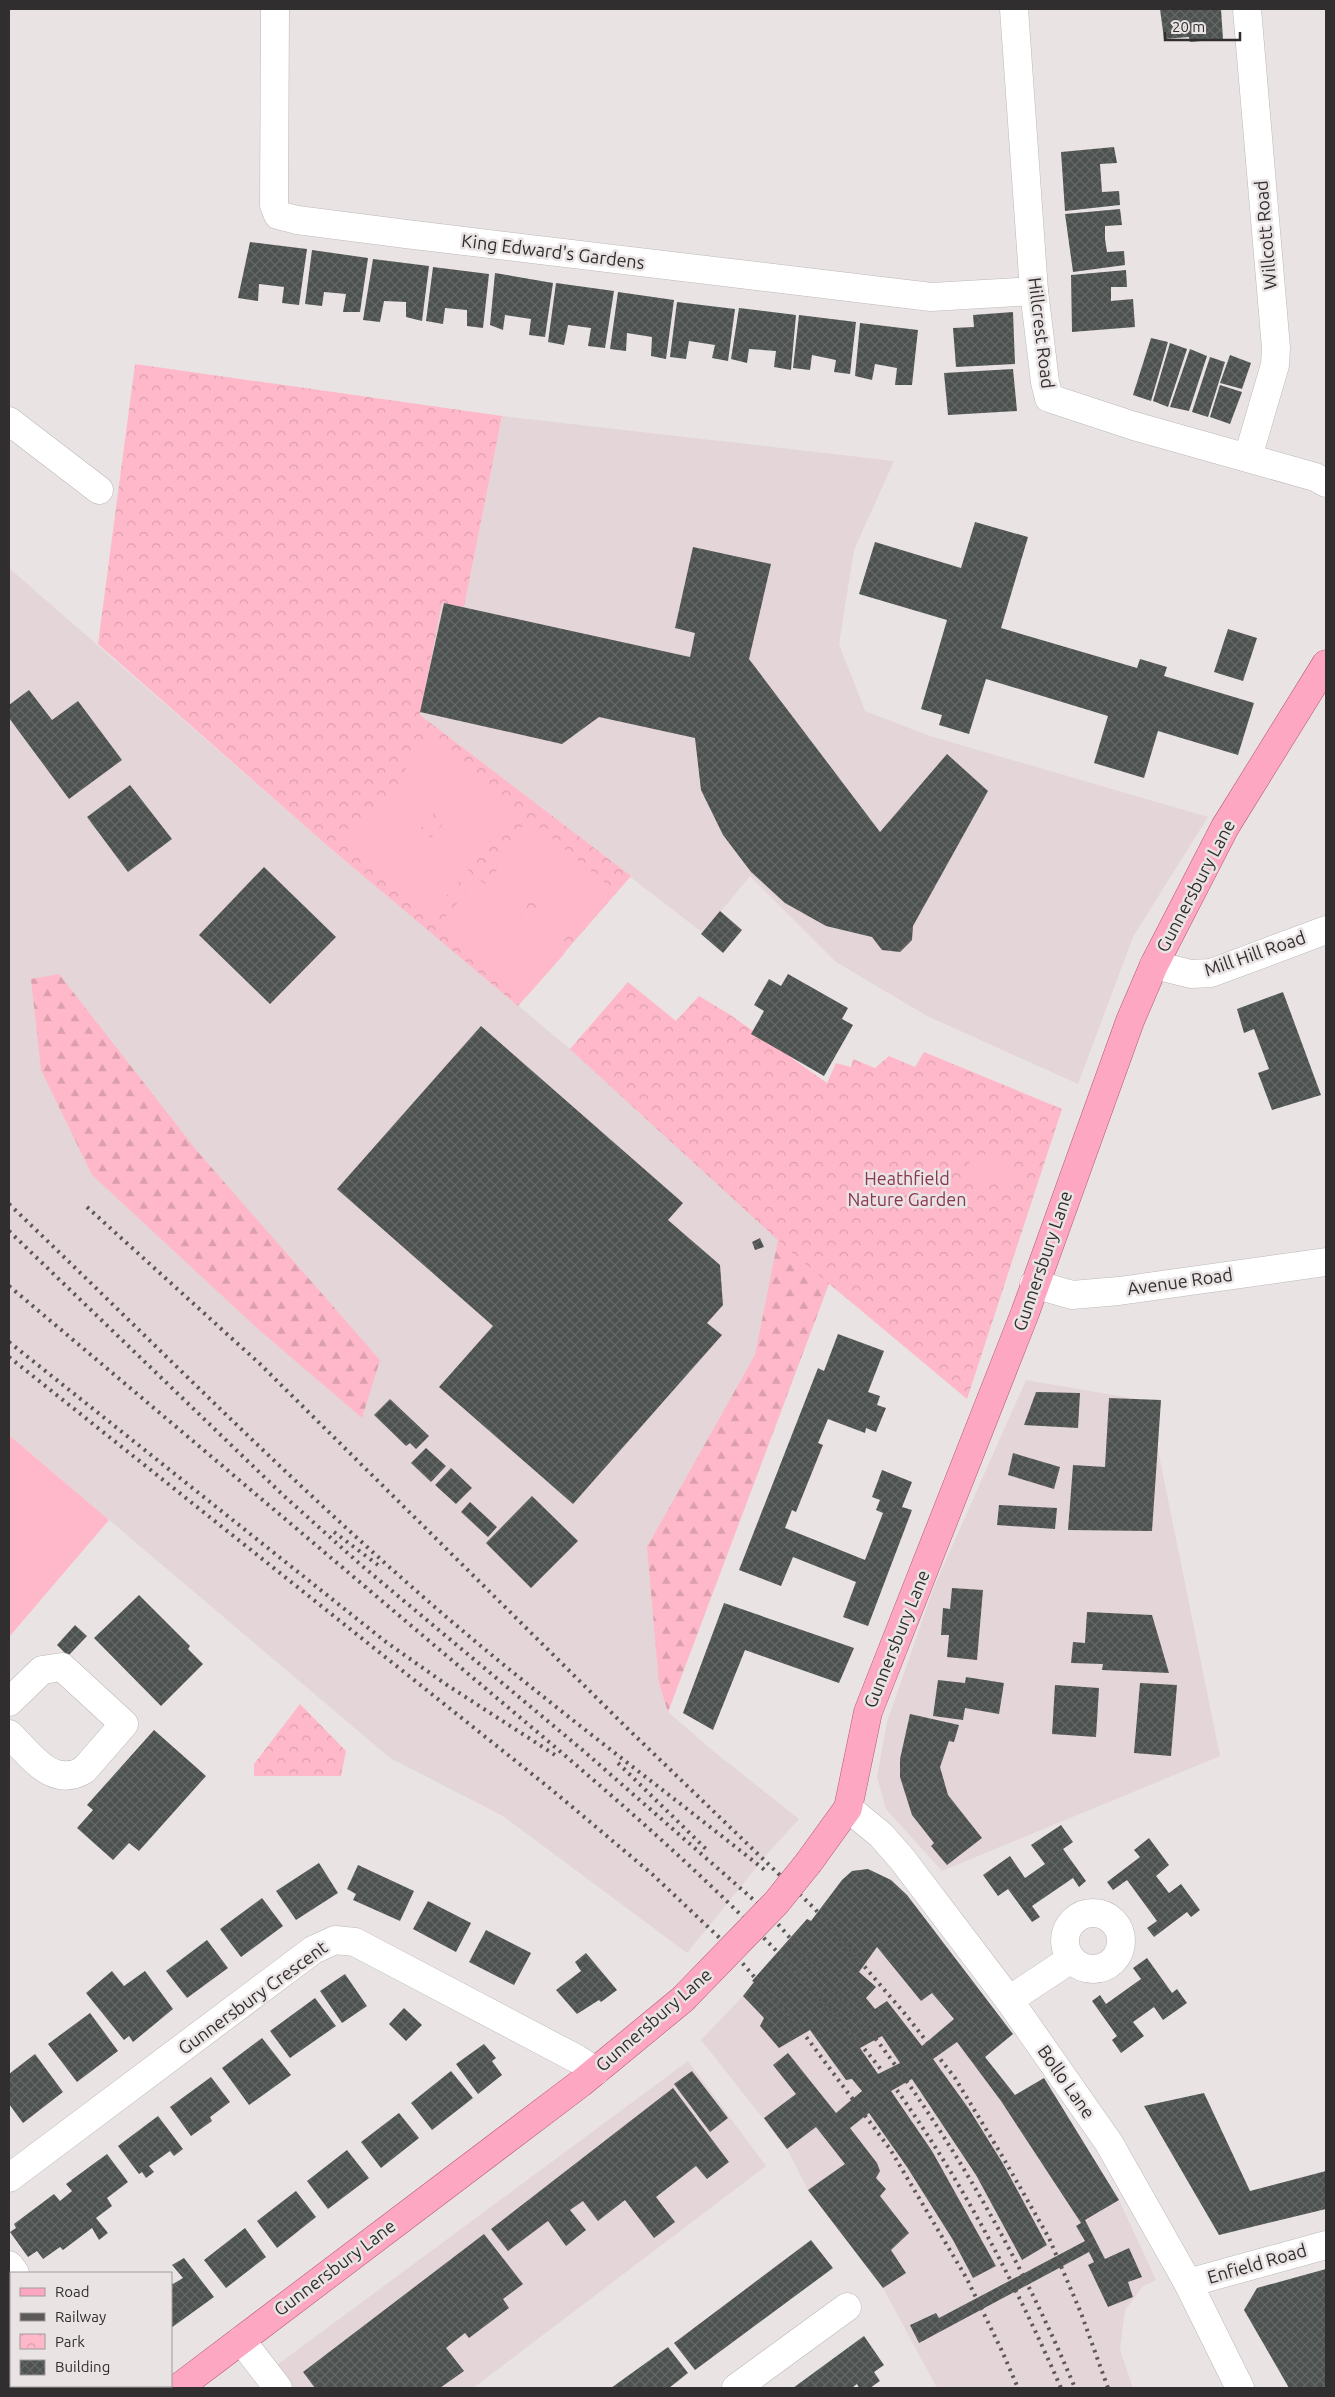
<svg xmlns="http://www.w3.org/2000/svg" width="1335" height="2397" font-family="Ubuntu,sans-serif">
	<defs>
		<pattern id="forest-firs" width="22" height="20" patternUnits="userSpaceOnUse" patternTransform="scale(1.25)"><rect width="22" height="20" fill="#ffb8c9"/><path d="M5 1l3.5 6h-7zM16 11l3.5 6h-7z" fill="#db9ead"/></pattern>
		<pattern id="park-crowns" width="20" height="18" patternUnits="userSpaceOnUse" patternTransform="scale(1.25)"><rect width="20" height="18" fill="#ffb8c9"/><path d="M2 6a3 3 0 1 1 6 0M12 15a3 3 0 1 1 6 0" fill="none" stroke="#db9ead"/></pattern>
		<pattern id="building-cross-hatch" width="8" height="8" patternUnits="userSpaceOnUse" patternTransform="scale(1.25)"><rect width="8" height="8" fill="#4d5251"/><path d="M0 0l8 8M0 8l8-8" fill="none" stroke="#646867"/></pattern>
	</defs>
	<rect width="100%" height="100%" fill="#e9e3e4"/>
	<!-- built -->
	<g fill="#e4d5d8">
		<path d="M502,416l392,45 -40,89 -15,94 26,67 65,25 278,81 -75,120 -55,147 -151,-68 -91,-54 -86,-86 -47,57 -283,-218 22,-113 22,5z"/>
		<path d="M9,568l321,280 240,201 260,232 -162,431 44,38 87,69 -31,34 -81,100 -184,-137 -113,-58 -381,-323z"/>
		<path d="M1026,1380l122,21 72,355 -278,115 -56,-62 -9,-32 10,-55 47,-135z"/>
		<path d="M868,1869l23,11 16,15 -40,35 54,71 11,-8 83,102 29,-17 75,122 37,80 -13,6 -18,24 -5,40 13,38h-196l-54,-100 -75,-98 -21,-41 -86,-109 42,-44 10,-14 -1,-1 55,-62 4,2 31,-41 10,-9z"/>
		<path d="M688,2061l78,105 -293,222h-185l-15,-20z"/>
	</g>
	<!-- forest -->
	<g fill="url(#forest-firs)">
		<path d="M59,974l138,177 183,209 -18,58 -104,-89 -166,-154 -51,-105 -10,-91z"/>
		<path d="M779,1235l51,46 -162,431 -9,-29 -12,-136 108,-192z"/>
	</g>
	<!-- park -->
	<g fill="url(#park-crowns)">
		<path d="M135,364l367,52 -38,191 -22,-4 -22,112 211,161 -113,130 -188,-158 -232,-204z"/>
		<path d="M628,982l48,39 23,-25 30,18 98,69 9,-20 15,4 2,-8 22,9 14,-12 26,11 9,-15 138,57 -95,290 -176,-147 -221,-203z"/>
		<path d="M300,1704l46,47 -5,25h-87v-12z"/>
	</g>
	<!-- pitch -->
	<g fill="#ffb8c9" fill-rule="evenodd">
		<path d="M434,737l86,74 -37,43 -7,-5 -13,16 6,5 -38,44 -86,-74 38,-43 6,5 13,-16 -6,-6zM434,813l11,9 -14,16 -11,-9z"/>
		<path d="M529,819l87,73 -38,44 -6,-5 -14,16 7,6 -38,43 -86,-74 37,-43 7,5 14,-16 -7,-6zM530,895l11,9 -14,16 -11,-9z"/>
		<path d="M999,1148l12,30 -31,11 -11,-27z"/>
		<path d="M9,1435l100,85 -100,117z"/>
	</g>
	<!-- building -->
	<g fill="url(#building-cross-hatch)" fill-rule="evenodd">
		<path d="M1160,9h61l2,30 -33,3 -1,-5 -25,2z"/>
		<path d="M1114,147l3,16 -17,1 2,28 17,-1 1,14 -55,6 -4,-59z"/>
		<path d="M1120,209l2,16 -17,1v13l2,13 17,-1 1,14 -52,7 -8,-58z"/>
		<path d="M250,242l57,7 -8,56 -17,-2 2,-16 -25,-3 -1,17 -20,-3z"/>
		<path d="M312,250l56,8 -8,54h-17l3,-18 -22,-2 -2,14 -17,-2z"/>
		<path d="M373,259l56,7 -7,55 -16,-4v-15l-22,-1 -4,21 -17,-2z"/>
		<path d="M433,267l56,7 -6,54 -16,-2v-16l-22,-2 -2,16 -17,-3z"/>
		<path d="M1126,270l1,17h-16v14l22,-2 2,28 -63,5 -1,-57z"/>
		<path d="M495,273l58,10 -8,54 -16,-2 2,-16 -26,-4 -2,15 -13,-5z"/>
		<path d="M556,283l58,8 -9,57 -17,-2 3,-18 -23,-3 -4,20 -16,-3z"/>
		<path d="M618,292l56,8 -8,59 -15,-3 1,-19 -25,-4 -1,18 -16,-2z"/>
		<path d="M677,302l58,7 -7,52 -16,-3 3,-13 -26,-4 -3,18 -16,-2z"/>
		<path d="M739,308l57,7 -5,55 -17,-3 2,-16 -27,-2 -2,14 -16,-4z"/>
		<path d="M1013,312l2,52 -59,3 -3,-39 21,-1 -1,-12z"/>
		<path d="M799,315l57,7 -6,52 -16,-2 2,-12 -24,-5 -2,15 -17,-2z"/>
		<path d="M860,323l58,7 -6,55h-17l2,-17 -22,-4 -3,16 -17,-4z"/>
		<path d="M1151,338l17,4 -17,59 -18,-6z"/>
		<path d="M1170,343l17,6 -19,58 -15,-6z"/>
		<path d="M1190,349l17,7 -18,55 -19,-4z"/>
		<path d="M1230,355l21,8 -9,26 -22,-6z"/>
		<path d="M1210,357l15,5 -17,55 -16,-5z"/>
		<path d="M1013,369l4,42 -69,4 -4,-42z"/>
		<path d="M1220,385l22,7 -12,32 -20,-7z"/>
		<path d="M975,522l53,15 -27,91 136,40 3,-9 27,8 -3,9 90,27 -16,52 -80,-24 -14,47 -50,-15 14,-47 -122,-37 -17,55 -30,-9 3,-10 -21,-6 26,-89 -88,-26 16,-52 86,26z"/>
		<path d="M693,547l78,17 -22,95 131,173 67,-78 41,37 -75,135 -1,14 -12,12 -18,-2 -10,-13 -46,-11 -41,-23 -34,-31 -28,-37 -22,-45 -6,-52 -96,-21 -37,27 -142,-32 24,-109 246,54 5,-24 -20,-5z"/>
		<path d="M1228,629l29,9 -14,43 -29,-9z"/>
		<path d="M29,690l23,30 26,-19 44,59 -53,39 -60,-81v-13z"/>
		<path d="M130,785l42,54 -44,33 -41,-55z"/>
		<path d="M264,867l72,70 -66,67 -71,-69z"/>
		<path d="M720,911l22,19 -19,23 -22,-19z"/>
		<path d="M788,974l60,34 -6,11 11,6 -29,51 -73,-42 13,-23 -10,-6 15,-26 12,7z"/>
		<path d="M1283,992l38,103 -49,15 -14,-37 11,-4 -15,-40 -10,4 -7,-24z"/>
		<path d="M481,1026l202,177 -15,17 52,45 3,40 -16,18 15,12 -149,169 -134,-117 54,-61 -156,-137z"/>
		<path d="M760,1238l4,9 -9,3 -3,-8z"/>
		<path d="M838,1334l46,17 -16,41 12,4 -3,9 9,3 -10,24 -10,-4 -1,5 -37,-14 -10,24 5,2 -27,67 -4,-2 -7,18 80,32 18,-47 -7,-3 4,-10 -8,-3 10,-27 30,12 -10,25 10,3 -44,116 -25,-9 13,-35 -63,-25 -12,29 -42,-16 79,-202 6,3z"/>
		<path d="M1036,1392l44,1 -2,35 -54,-3z"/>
		<path d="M1109,1398l52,2 -9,131 -84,-1 5,-65 32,2z"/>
		<path d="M390,1399l39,37 -13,13 -6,-6 -4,3 -32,-31z"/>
		<path d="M426,1448l20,18 -15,16 -20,-19z"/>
		<path d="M1013,1453l47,14 -6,22 -46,-14z"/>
		<path d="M451,1468l21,20 -16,16 -21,-19z"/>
		<path d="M532,1496l46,45 -47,47 -45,-45z"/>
		<path d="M470,1502l27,25 -9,10 -27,-25z"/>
		<path d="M999,1505l58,3 -2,21 -58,-4z"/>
		<path d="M952,1588l31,2 -6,70 -30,-3 2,-22h-8l2,-27 7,1z"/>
		<path d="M139,1595l51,51 -2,3 15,15 -42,42 -67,-68z"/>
		<path d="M724,1603l130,45 -15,35 -94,-33 -32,80 -30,-17z"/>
		<path d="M1087,1612l65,3 17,58 -67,-3 1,-6 -32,-1 2,-21 12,1z"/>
		<path d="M75,1625l12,11 -19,20 -11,-11z"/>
		<path d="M966,1677l38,6 -5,31 -34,-6 -2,12 -30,-4 5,-36 27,3z"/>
		<path d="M1140,1683l37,2 -6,71 -37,-3z"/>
		<path d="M1055,1685l44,3 -3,49 -44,-3z"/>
		<path d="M910,1714l49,11 -5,17 -5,-1 -9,26 8,28 34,43 -35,27 -16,-19 3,-3 -22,-28 -12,-38v-18z"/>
		<path d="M154,1730l52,46 -67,75 -10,-8 -16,17 -36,-32 16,-18 -6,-5z"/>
		<path d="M1061,1825l12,17 -10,7 23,32 -7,6 -6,-9 -41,28 8,11 -8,5 -24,-33 -10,7 -15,-21 27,-19 15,22 20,-14 -14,-19z"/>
		<path d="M1149,1838l20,27 -13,11 13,17 12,-9 19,26 -9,7 -4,-5 -33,25 -7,-9 10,-7 -30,-41 -14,10 -6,-8 33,-25 -6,-7z"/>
		<path d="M319,1863l19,30 -42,27 -20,-29z"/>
		<path d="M358,1865l56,26 -14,30 -47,-21 3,-6 -9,-5z"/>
		<path d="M868,1869l23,11 16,15 106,139 -28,23 30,38 29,-17 75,122 -34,20 20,39 24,-11 13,29 -14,5 5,15 -25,10 -20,-42 6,-3 -5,-10 -170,91 -9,-18 26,-12 3,5 146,-77 -9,-15 5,-3 -80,-122 -44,-59 -24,17 36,50 33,53 45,83 -25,15 -46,-85 -64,-96 -21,12 41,60 64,115 -23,12 -20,-38 -46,-73 -38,-54 -19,15 27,35 3,8 -4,7 10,11 -6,7 29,37 -18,17 15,23 -23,15 -75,-98 37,-26 -29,-37 -29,22 -23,-31 32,-24 -23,-29 15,-12 48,60 26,-22 -10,-12 -6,1 -36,-50 -31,18 -19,-22 4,-8 -21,-22 11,-14 -2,-1 55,-62 4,2 31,-41 10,-9zM877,1947l44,54 11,-8 22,26 -32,27 -35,-45 -12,8 -9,-11 10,-11 -17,-15zM882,2036l18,27 -22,11 -18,-26z"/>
		<path d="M262,1898l21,28 -42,31 -21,-28z"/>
		<path d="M428,1901l43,22 -15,29 -43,-23z"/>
		<path d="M486,1930l45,23 -17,32 -45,-23z"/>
		<path d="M207,1940l21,28 -41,30 -21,-27z"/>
		<path d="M586,1953l31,37 -16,12 -2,-2 -22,14 -21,-24 25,-19 -6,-9z"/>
		<path d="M1147,1958l25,35 5,-4 10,14 -24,17 -9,-13 -21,15 11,14 -23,17 -9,-13 5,-4 -25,-35 8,-6 6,9 35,-25 -8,-11z"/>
		<path d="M112,1971l12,15 21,-15 28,38 -40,33 -4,-6 -5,4 -38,-47z"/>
		<path d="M345,1974l22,32 -25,17 -22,-32z"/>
		<path d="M315,1998l21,28 -46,32 -20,-27z"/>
		<path d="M404,2008l18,17 -16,16 -17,-17z"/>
		<path d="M90,2013l28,38 -41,31 -29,-38z"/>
		<path d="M262,2038l29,37 -42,30 -27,-37z"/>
		<path d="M484,2044l12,14 -4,3 10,14 -24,19 -22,-30z"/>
		<path d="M35,2054l28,38 -40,31 -14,-19v-30z"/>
		<path d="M451,2071l22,27 -41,32 -21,-27z"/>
		<path d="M692,2071l36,47 -18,14 -36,-48z"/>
		<path d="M211,2077l19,25 -20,15 2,4 -21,15 -21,-29z"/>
		<path d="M673,2088l56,74 -22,17 -11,-13 -40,31 19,25 -21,16 -29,-38 -27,21 -15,-20 -13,9 16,20 -20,16 -18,-25 -40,30 -17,-22z"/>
		<path d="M1204,2093l46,98 76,-20v38l-107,26 -75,-129z"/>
		<path d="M399,2113l20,25 -38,30 -20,-26z"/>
		<path d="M158,2116l25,33 -9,7 -4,-5 -21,15 5,6 -8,6 -4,-6 -3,2 -21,-28z"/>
		<path d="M347,2150l22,28 -41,31 -21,-28z"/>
		<path d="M107,2154l21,28 -21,16 5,8 -16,12 12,15 -9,7 -7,-12 -29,22 -3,-3 -17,12 -6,-8 -9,6 -18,-25 6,-4 -2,-4 40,-30 6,7 12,-10 -6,-7z"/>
		<path d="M296,2191l20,26 -39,31 -20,-27z"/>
		<path d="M245,2228l21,29 -40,31 -22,-28z"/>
		<path d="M484,2234l39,50 -20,15 6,9 -40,30 -4,-5 -19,15 18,23 -24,17h-125l-12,-16z"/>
		<path d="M811,2240l22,28 -138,102 -21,-27z"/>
		<path d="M184,2258l30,39 -43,31v-47l2,3 10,-6 -11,-13z"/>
		<path d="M1326,2269v119h-37l-45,-78 13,-22z"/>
		<path d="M864,2336l20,29 -10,7 6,9 -10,7h-11l-2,-4 -5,4h-59z"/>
		<path d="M668,2347l20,26 -19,15h-58z"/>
		<path d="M36,2386h24l1,2h-28z"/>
	</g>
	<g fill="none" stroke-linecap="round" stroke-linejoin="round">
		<defs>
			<g id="minor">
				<path d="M275,9l-1,196 4,10 19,5 109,14 525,63 103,-6"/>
				<path d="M1014,9l20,282 11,91 4,16 85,28 181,51 11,6"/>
				<path d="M1247,9l29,339 -1,17 -27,92"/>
				<path d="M9,421l90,69"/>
				<path d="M1154,965l37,9 20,-1 115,-43"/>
				<path d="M1034,1284l38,11 47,-4 207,-29"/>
				<path d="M9,1702l33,-32 20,-3 62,57 -40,46c-32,19 -53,-15 -75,-36"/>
				<circle cx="1093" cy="1941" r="28"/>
				<path d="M1009,2000l62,-41"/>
				<path d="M9,2178l304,-228 22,-10 20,2 222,117 19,12"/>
				<path d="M9,2265l6,8"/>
				<path d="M1188,2283l138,-38"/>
				<path d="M241,2340l37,48"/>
				<path d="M107,2386l2,2"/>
				<path d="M736,2388l111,-81"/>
			</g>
			<path id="tertiary" d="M848,1808l33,27 21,24 107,141 100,143 79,140 52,105"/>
			<g id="primary">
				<path d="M809,1862l39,-54 20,-96 157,-399 105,-292 24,-56 71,-138 101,-163"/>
				<path d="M178,2388l403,-305 102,-84"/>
			</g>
		</defs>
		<!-- minor casing -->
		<use href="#minor" stroke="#bdb7b8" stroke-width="29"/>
		<!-- tertiary casing -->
		<use href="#tertiary" stroke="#bdb7b8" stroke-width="29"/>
		<!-- primary casing -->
		<use href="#primary" stroke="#b45774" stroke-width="29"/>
		<!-- minor -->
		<use href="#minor" stroke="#fff" stroke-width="28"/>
		<!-- tertiary -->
		<use href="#tertiary" stroke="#fff" stroke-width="28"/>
		<!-- primary -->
		<use href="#primary" stroke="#fda7c2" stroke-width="28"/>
		<!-- rail -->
		<g stroke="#5c5959" stroke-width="4" stroke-dasharray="2.5 5" stroke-linecap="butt">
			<path d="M9,1204c139,133 274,271 420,398 108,94 224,179 337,269"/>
			<path d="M87,1207l173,157 367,364 188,181 91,106 49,63 46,76 48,84 32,75 27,75"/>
			<path d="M9,1231l275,265 77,69 225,188 177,155"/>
			<path d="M9,1286c144,121 288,243 432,365 134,113 271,224 387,356 29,33 58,66 82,102 60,87 109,183 151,279"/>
			<path d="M9,1342l377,300 61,43 108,70"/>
			<path d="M9,1357l543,433 100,84 73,69 82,95 83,111 77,130 35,72 16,37"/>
			<path d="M334,1532l48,36"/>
			<path d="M618,1763l91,89"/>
			<path d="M758,1902c23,24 43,50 65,75 18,22 38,43 56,66 79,106 145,223 196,345"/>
		</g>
		<defs>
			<path id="primary-bridge" d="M683,1999l93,-96 33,-41"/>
		</defs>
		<!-- primary-bridge casing -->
		<use href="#primary-bridge" stroke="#b45774" stroke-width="29" stroke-linecap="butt"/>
		<!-- primary-bridge -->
		<use href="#primary-bridge" stroke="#fda7c2" stroke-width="28"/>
	</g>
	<g text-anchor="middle" stroke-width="5" stroke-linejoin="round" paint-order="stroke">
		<!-- street labels -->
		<g font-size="18" fill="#302e2e" stroke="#e9e3e4">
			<text transform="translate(1266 235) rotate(-95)" y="6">Willcott Road</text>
			<text transform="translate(553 252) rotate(7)" y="6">King Edward's Gardens</text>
			<text transform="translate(1041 333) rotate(83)" y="6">Hillcrest Road</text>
			<text transform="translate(1196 886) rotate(-62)" y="6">Gunnersbury Lane</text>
			<text transform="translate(1255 954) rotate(-19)" y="6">Mill Hill Road</text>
			<text transform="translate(1043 1261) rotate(-71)" y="6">Gunnersbury Lane</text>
			<text transform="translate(1180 1282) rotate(-8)" y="6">Avenue Road</text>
			<text transform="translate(897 1639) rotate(-68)" y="6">Gunnersbury Lane</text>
			<text transform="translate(253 1998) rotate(-36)" y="6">Gunnersbury Crescent</text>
			<text transform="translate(654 2020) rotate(-41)" y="6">Gunnersbury Lane</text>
			<text transform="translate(1066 2082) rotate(55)" y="6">Bollo Lane</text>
			<text transform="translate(1257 2264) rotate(-16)" y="6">Enfield Road</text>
			<text transform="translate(335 2268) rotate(-37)" y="6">Gunnersbury Lane</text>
		</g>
		<!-- park labels -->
		<g font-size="18" fill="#8a3751" stroke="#e9e3e4">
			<text x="907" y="1185">Heathfield<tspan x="907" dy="21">Nature Garden</tspan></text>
		</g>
	</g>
	<!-- border -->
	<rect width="1335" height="2397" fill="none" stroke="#302e2e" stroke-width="20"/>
	<!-- legend -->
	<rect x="10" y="2272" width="162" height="115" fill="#e9e3e4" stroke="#9f9b9b"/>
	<rect x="20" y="2288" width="25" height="8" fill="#fda7c2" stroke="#9f9b9b"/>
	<text x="55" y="2297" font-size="15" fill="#302e2e">Road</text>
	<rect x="20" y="2313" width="25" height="8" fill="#5c5959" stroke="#9f9b9b"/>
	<text x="55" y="2322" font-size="15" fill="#302e2e">Railway</text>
	<rect x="20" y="2334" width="25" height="15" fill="url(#park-crowns)" stroke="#9f9b9b"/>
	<text x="55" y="2347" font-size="15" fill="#302e2e">Park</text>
	<rect x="20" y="2360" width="25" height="15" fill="url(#building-cross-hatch)" stroke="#9f9b9b"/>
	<text x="55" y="2372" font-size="15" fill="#302e2e">Building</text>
	<!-- scale -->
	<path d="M1165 32v8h75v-8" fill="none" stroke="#302e2e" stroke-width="2.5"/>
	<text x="1172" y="32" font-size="15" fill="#302e2e" stroke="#e9e3e4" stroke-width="4" paint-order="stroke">20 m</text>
</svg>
